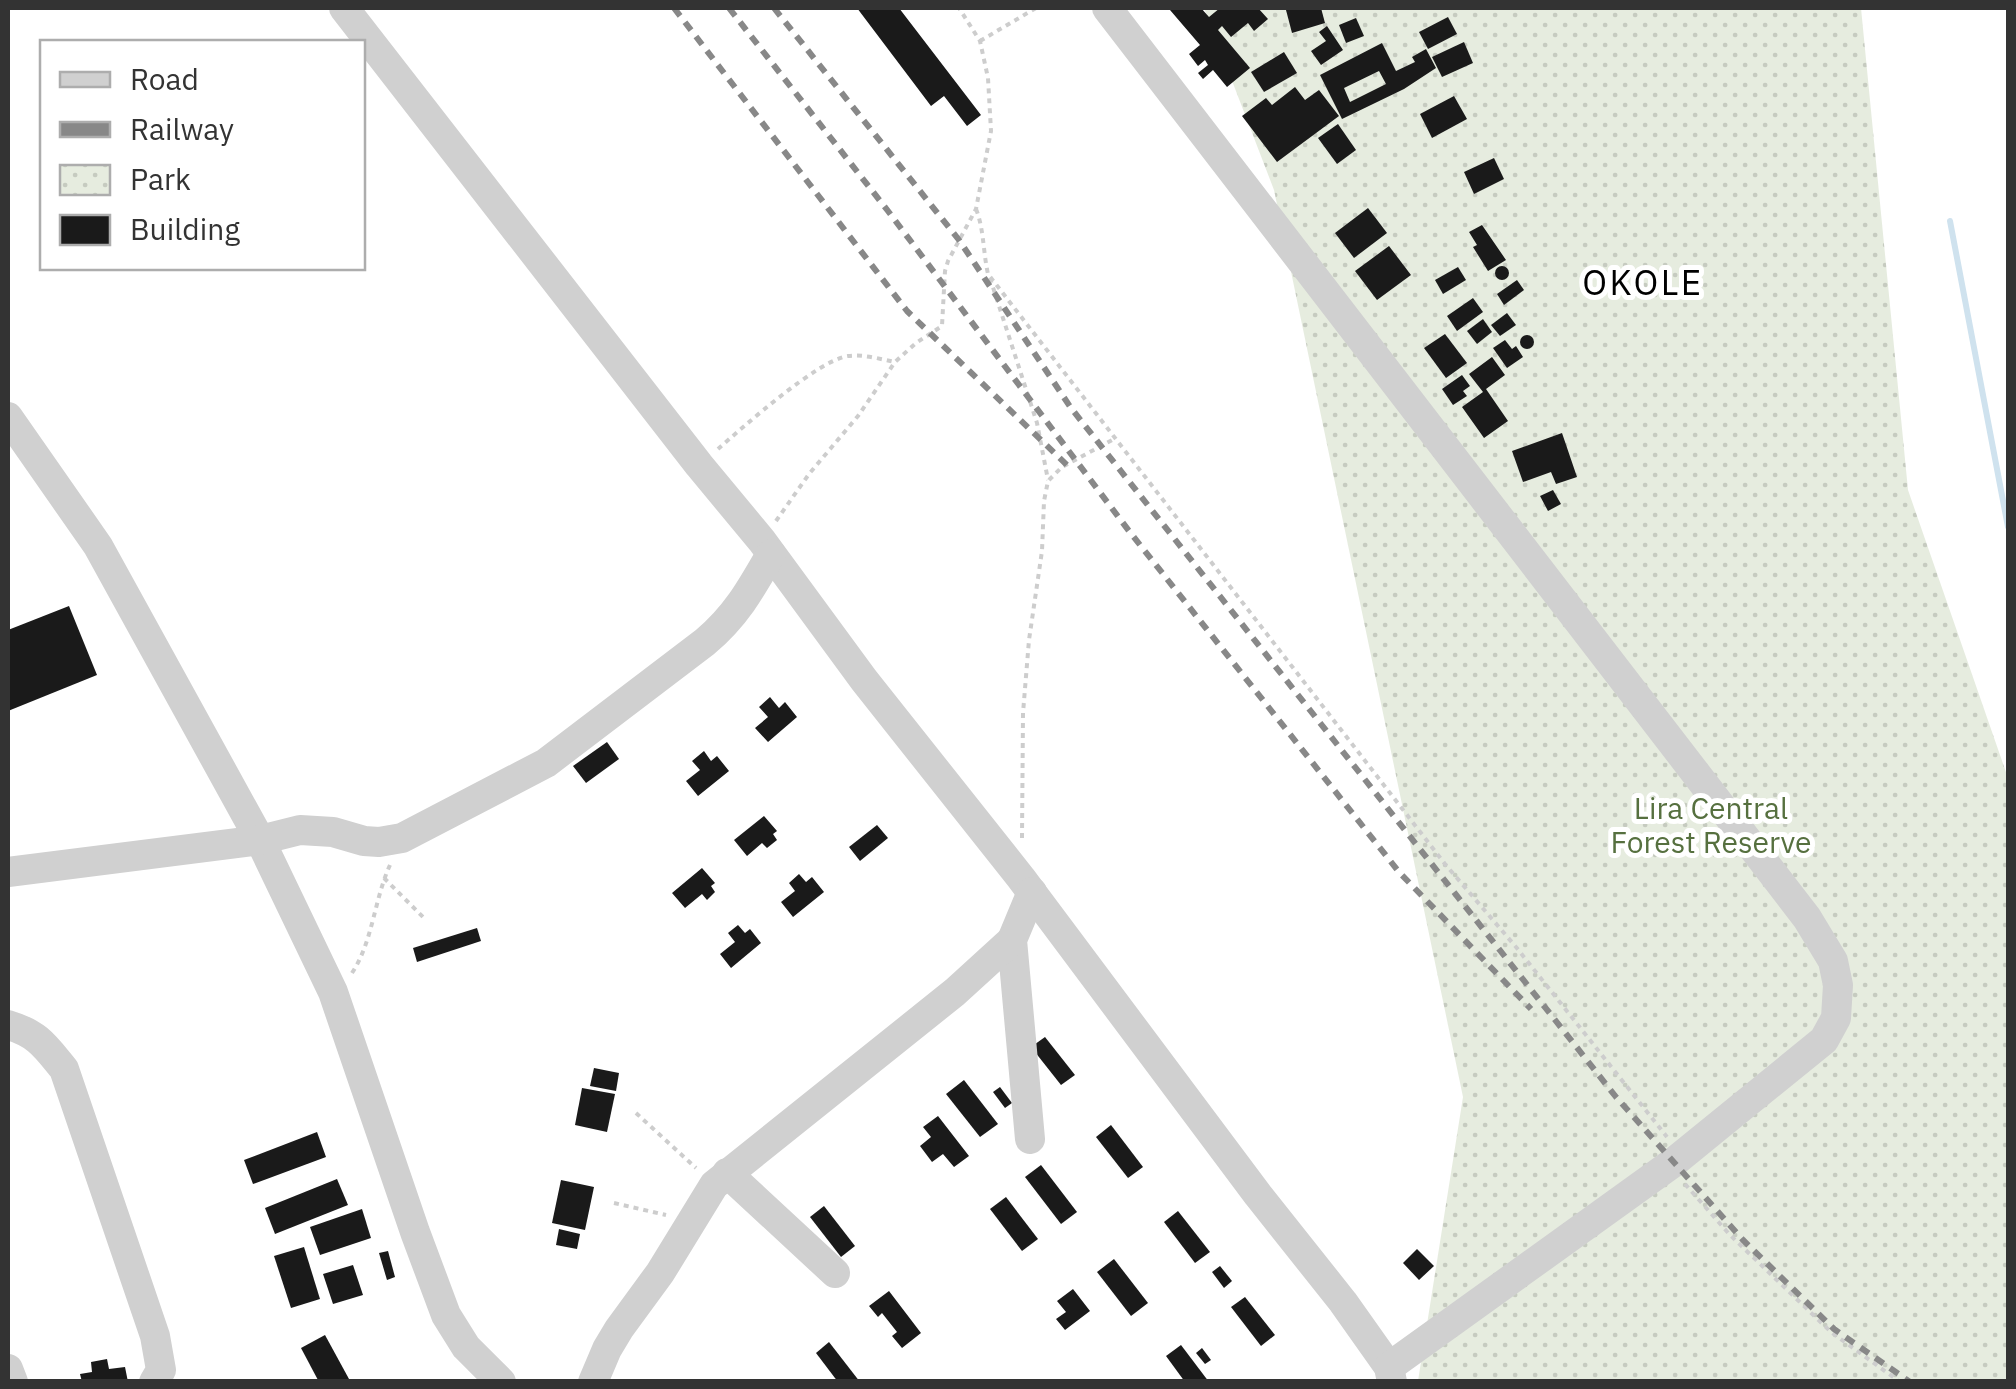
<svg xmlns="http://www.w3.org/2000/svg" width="2016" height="1389" font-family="'IBM Plex Sans',sans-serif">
	<defs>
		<pattern id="park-dots" width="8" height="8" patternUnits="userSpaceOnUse" patternTransform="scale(2.5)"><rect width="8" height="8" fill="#e6ecdf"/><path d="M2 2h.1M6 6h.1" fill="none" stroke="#c6cbc0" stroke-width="1.8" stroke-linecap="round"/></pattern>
	</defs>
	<rect width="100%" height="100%" fill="#fff"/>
	<!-- park -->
	<path fill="url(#park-dots)" d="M1204,8h657l47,482 100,288v603h-590l45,-284 -189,-907z"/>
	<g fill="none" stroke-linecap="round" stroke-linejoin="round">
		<!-- stream -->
		<path stroke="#cfe2ee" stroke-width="6" d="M1950,221l58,306"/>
	</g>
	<!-- building -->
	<g fill="#1a1a1a" fill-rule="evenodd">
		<path d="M857,8h42l82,107 -14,11 -23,-30 -13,10z"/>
		<path d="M1173,8h28l8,9 11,-9h38l10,11 -14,12 -6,-8 -17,14 -9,-11 -4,4 32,38 -23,19 -14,-17 -10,9 -5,-6 10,-8 -3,-5 -7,6 -9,-12 11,-9 -30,-35z"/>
		<path d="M1294,8h27l4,15 -33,10 -6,-23z"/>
		<path d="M1448,17l9,17 -29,15 -9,-17z"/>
		<path d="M1356,18l8,18 -18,7 -7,-18z"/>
		<path d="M1327,26l16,24 -22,15 -10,-14 15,-10 -7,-9z"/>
		<path d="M1464,42l9,21 -31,14 -10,-20z"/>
		<path d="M1382,43l14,28 19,-9 -3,-5 14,-8 10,19 -32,21 -62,30 -22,-44zM1379,71l7,13 -36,18 -6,-14z"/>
		<path d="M1284,52l13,21 -33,19 -13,-20z"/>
		<path d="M1295,87l10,13 14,-10 20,26 -62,46 -35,-46 24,-18 6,7z"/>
		<path d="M1454,96l13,23 -35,19 -12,-24z"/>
		<path d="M1338,124l18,26 -19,14 -19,-26z"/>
		<path d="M1494,158l10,21 -30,15 -10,-22z"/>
		<path d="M1368,208l19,25 -33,25 -19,-25z"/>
		<path d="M1482,225l24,35 -18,11 -15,-24 4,-2 -8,-13z"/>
		<path d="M1389,246l22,29 -34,25 -22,-29z"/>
		<circle cx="1502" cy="273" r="7"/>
		<path d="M1458,267l8,13 -23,14 -8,-14z"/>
		<path d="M1517,280l7,10 -20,15 -7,-11z"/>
		<path d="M1473,298l10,14 -26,19 -10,-15z"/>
		<path d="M1507,313l9,12 -16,11 -9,-11z"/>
		<path d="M1483,319l9,13 -15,12 -10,-13z"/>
		<path d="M1445,334l22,29 -21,15 -22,-30z"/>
		<circle cx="1527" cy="342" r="7"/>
		<path d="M1505,340l7,9 4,-3 7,11 -16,11 -14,-20z"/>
		<path d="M1492,357l13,18 -19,14 22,32 -24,17 -22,-31 21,-15 -14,-18z"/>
		<path d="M1462,375l8,11 -7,5 4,5 -14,9 -11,-16z"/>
		<path d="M1562,433l15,44 -21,7 -5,-12 -28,10 -11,-31z"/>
		<path d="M1553,490l8,14 -13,7 -8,-15z"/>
		<path d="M69,606l28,69 -89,36v-81z"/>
		<path d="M770,697l9,11 6,-6 12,15 -29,25 -13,-14 13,-11 -9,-10z"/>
		<path d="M607,742l12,17 -33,24 -13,-17z"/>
		<path d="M704,751l7,10 6,-5 12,15 -31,25 -12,-15 14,-11 -8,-9z"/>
		<path d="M764,816l13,15 -4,3 4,6 -10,8 -5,-5 -15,13 -13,-16z"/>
		<path d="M877,825l11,13 -28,23 -11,-14z"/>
		<path d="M702,868l13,15 -4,3 4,6 -8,8 -5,-6 -17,14 -13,-15z"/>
		<path d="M799,874l7,8 6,-5 12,15 -31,25 -12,-15 14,-11 -6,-8z"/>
		<path d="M738,925l7,8 5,-4 11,14 -30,25 -11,-14 15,-12 -7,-9z"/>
		<path d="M477,928l4,13 -64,21 -4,-14z"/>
		<path d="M1045,1037l30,38 -14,10 -30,-38z"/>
		<path d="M594,1068l25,5 -3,18 -26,-5z"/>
		<path d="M964,1080l34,44 -18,13 -34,-43z"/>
		<path d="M1000,1087l12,16 -7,5 -12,-16z"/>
		<path d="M582,1088l33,6 -8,38 -32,-7z"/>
		<path d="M938,1116l31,40 -15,11 -11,-13 -11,8 -12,-16 11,-9 -8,-10z"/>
		<path d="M1111,1125l32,42 -15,11 -32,-41z"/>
		<path d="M317,1132l9,25 -73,27 -9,-24z"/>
		<path d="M1041,1165l36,47 -16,12 -36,-47z"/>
		<path d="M337,1179l11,26 -73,29 -10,-26z"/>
		<path d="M561,1180l33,7 -9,43 -33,-7z"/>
		<path d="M1006,1197l32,42 -16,12 -32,-42z"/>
		<path d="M824,1206l31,40 -14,11 -31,-40z"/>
		<path d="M362,1209l9,29 -51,17 -10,-28z"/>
		<path d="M1178,1211l32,41 -15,11 -31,-41z"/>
		<path d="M559,1229l21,5 -3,15 -21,-4z"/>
		<path d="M304,1247l16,52 -29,9 -17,-52z"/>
		<path d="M1417,1249l17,17 -15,14 -16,-17z"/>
		<path d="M388,1251l7,26 -8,3 -8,-27z"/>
		<path d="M1114,1259l34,44 -17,13 -34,-44z"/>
		<path d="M353,1265l10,30 -30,9 -10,-30z"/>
		<path d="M1220,1266l12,15 -8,7 -12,-16z"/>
		<path d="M1073,1289l17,22 -25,19 -9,-11 10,-7 -9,-11z"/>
		<path d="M889,1291l32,42 -19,15 -10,-12 5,-4 -15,-19 -4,4 -9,-11z"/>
		<path d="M1245,1297l30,38 -14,11 -30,-39z"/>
		<path d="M325,1335l24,44 -5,3h-25l-18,-34z"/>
		<path d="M829,1342l31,40h-22l-22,-29z"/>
		<path d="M1181,1345l28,37h-24l-19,-26z"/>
		<path d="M1202,1348l9,12 -6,4 -9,-11z"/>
		<path d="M107,1359l2,10 16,-2 3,15h-46l-2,-8 12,-2 -1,-10z"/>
	</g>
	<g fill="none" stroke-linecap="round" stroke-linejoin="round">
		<!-- path -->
		<g stroke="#cdcdcd" stroke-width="4" stroke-dasharray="5 5" stroke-linecap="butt">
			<path d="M980,41l56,-33"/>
			<path d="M976,209c8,20 7,43 12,65l457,590 71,83 151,190"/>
			<path d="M990,278l47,145 11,57"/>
			<path d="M718,449c25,-22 100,-89 130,-93 15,-2 32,3 47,6"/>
			<path d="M776,521l33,-47 49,-58 37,-54 21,-19 26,-17 3,-55 3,-10 28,-52 15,-78 -3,-53 -8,-37 -21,-33"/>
			<path d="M1022,838l1,-125 6,-73 13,-89 2,-50 4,-20 14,-14 54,-29"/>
			<path d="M384,878l40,40"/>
			<path d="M352,973c21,-32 22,-73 38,-108"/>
			<path d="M636,1113l60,55"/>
			<path d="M1685,1184l45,51 101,97 69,50"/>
			<path d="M614,1203l52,12"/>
		</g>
		<!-- minor -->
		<g stroke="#d0d0d0" stroke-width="30">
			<path d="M344,8l355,457 63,76 102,139 157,198 237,317 85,107 46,65 3,15"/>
			<path d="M1107,8l700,910 26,43 5,24 -2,33 -12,22 -150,122 -285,205"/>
			<path d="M8,417l90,129 162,294 73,152 82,240 31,83 20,32 35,35"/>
			<path d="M8,872l252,-32 40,-10 33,2 31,9 15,1 23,-4 144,-75 159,-121c31,-26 46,-53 66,-88"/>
			<path d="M8,1025c30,9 37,21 56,44l91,267 6,34 -7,12"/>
			<path d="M1030,1139l-18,-199 20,-48"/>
			<path d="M727,1173l108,100"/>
			<path d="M8,1369l5,13"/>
			<path d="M593,1382l14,-33 12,-20 41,-56 54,-88 241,-193 57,-52"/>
		</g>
		<!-- rail -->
		<g stroke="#888" stroke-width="6" stroke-dasharray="10 8" stroke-linecap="butt">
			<path d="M674,8l233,303 160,154"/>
			<path d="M729,8l159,203 241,320 270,341 132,137"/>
			<path d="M774,8l185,232 112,168 545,689 127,143 91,89 76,53"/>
		</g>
	</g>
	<g text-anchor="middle" stroke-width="10" stroke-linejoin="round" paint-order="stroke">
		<!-- park labels -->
		<g font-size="30" fill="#56703f" stroke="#fff">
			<text x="1711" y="819">Lira Central<tspan x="1711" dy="34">Forest Reserve</tspan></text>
		</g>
		<!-- quarter labels -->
		<g font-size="35" letter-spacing="2.5" fill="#000" stroke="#fff">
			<text x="1643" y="295">OKOLE</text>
		</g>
	</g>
	<!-- border -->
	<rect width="2016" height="1389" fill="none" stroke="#333333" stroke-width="20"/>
	<!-- legend -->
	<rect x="40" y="40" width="325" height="230" fill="#ffffff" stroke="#adadad" stroke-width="2.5"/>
	<rect x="60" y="72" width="50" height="15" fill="#d0d0d0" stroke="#adadad" stroke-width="2.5"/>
	<text x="130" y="90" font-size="30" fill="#333333">Road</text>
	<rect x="60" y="122" width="50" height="15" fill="#888888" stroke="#adadad" stroke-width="2.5"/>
	<text x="130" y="140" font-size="30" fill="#333333">Railway</text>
	<rect x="60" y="165" width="50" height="30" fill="url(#park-dots)" stroke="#adadad" stroke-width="2.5"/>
	<text x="130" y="190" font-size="30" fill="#333333">Park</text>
	<rect x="60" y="215" width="50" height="30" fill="#1a1a1a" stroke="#adadad" stroke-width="2.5"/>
	<text x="130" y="240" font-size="30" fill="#333333">Building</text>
</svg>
